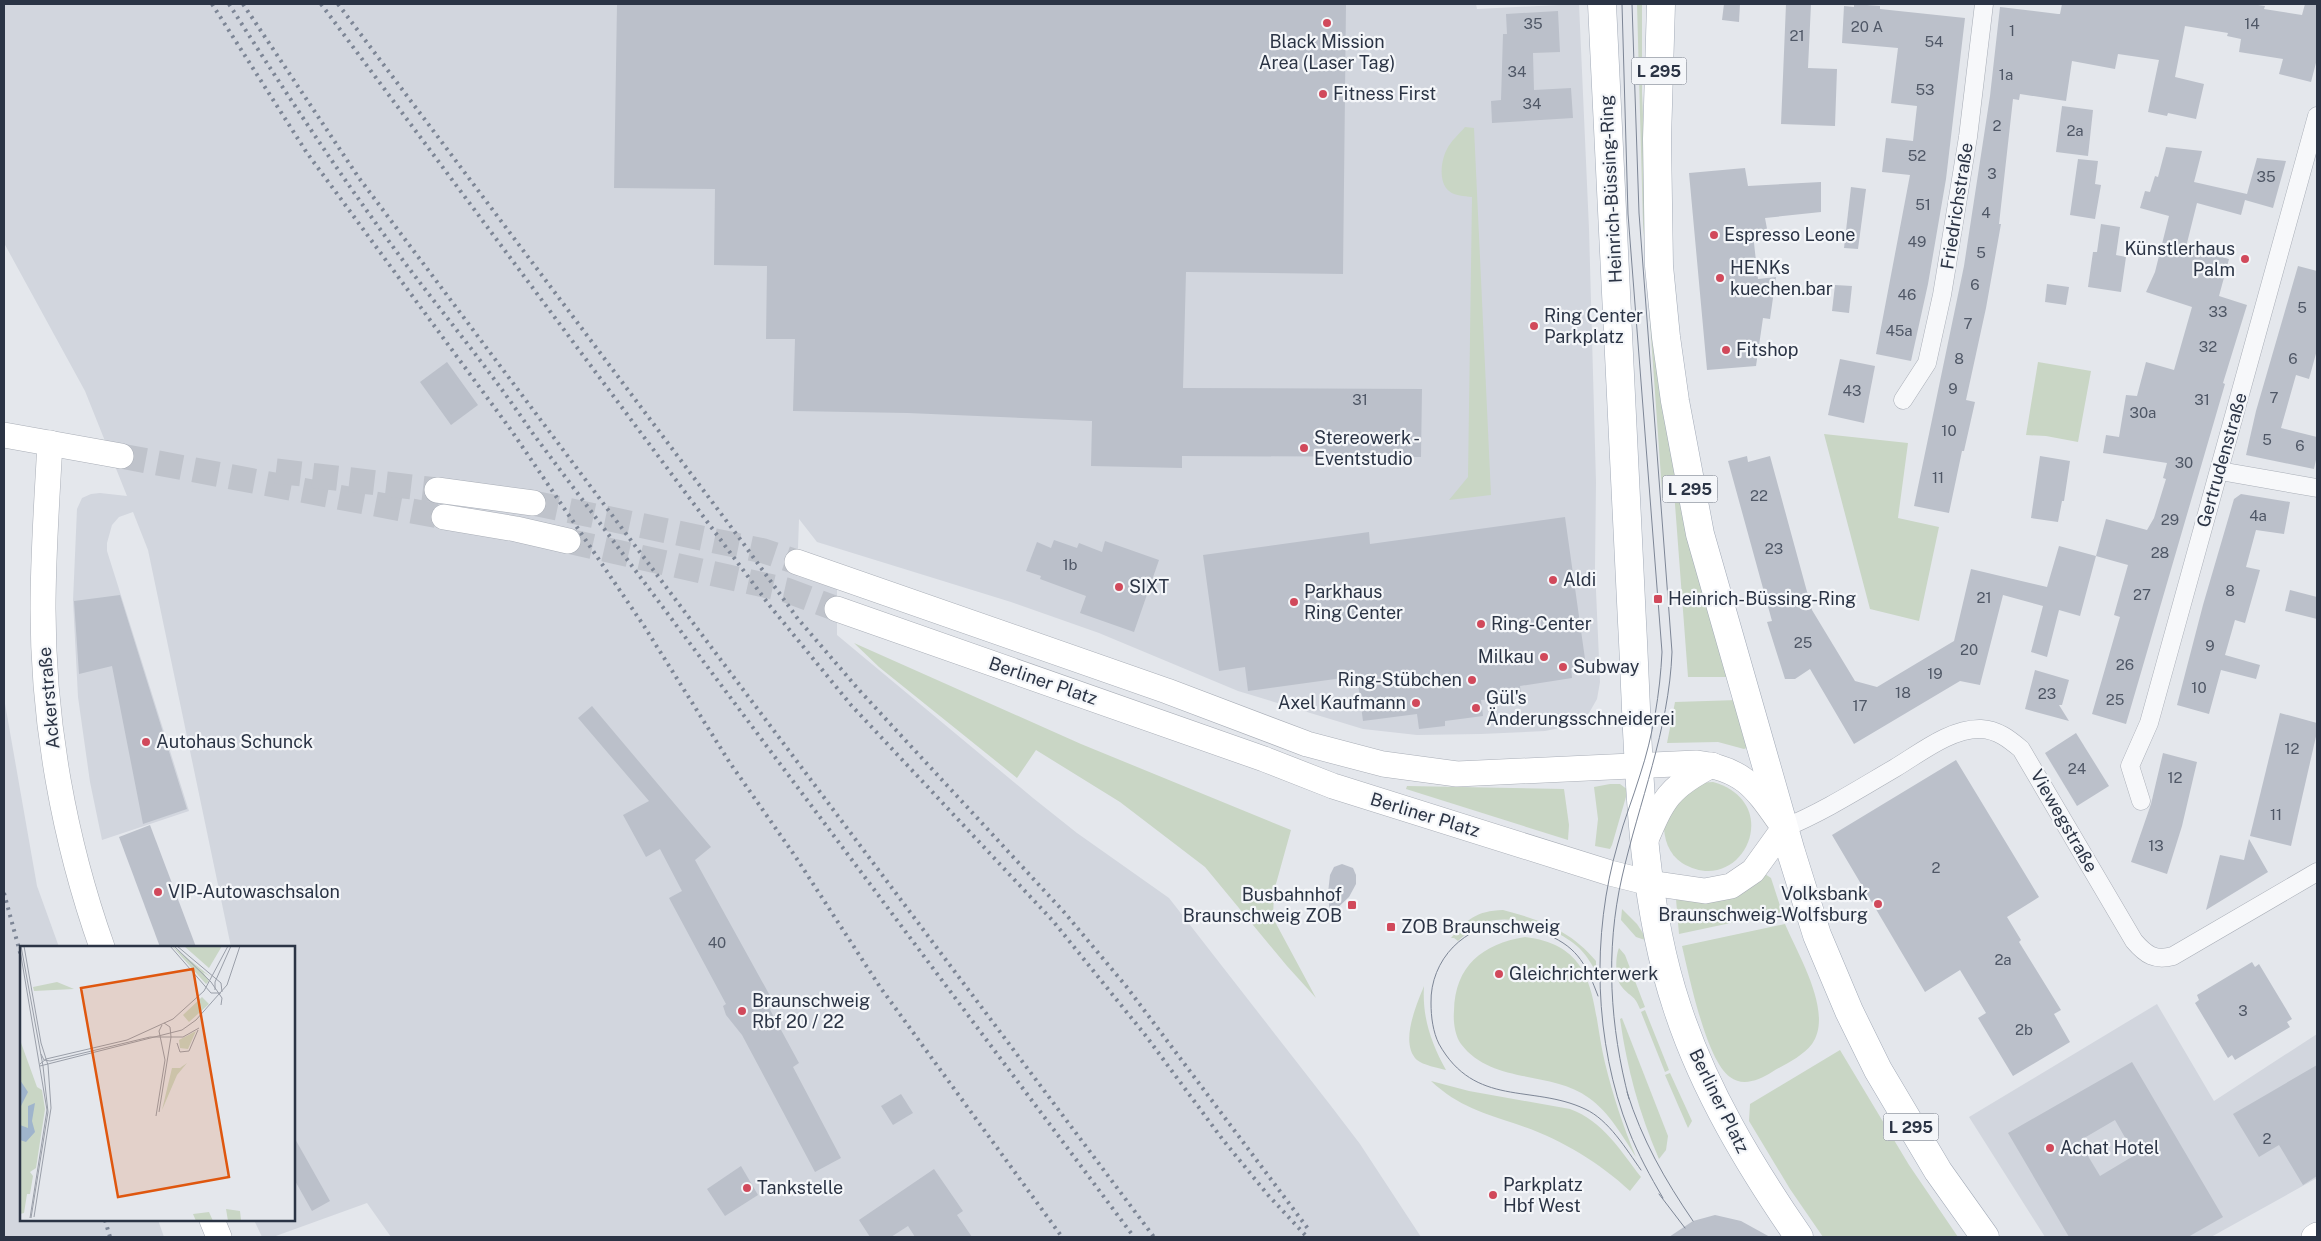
<svg xmlns="http://www.w3.org/2000/svg" width="2321" height="1241" font-family="'Public Sans',sans-serif">
	<rect width="100%" height="100%" fill="#e4e7ec"/>
	<!-- built -->
	<g fill="#d2d6de">
		<path d="M4,4h1472l1,5 102,-5 10,225 7,253 -1,86 5,114 -3,17 -8,14 -15,12 -29,6 -64,3 -64,1 -54,-6 -125,-38 -139,-58 -88,-31 -194,-60 -18,-23 -2,57 40,13v46l196,163 44,35 92,65 162,208 29,38 61,93h-1030l-24,-34 -94,34h-11l-8,-17h40v-273h-63l-83,-397 -15,-38 -14,5 -7,8 -5,18v8l82,260 -87,29 -12,-58 -12,-85 -5,-96 4,-92 5,-11 9,-4 9,-1 27,3 -42,-105 -81,-148z"/>
		<path d="M4,698l33,188 22,61h-38v273h137l6,17h-160z"/>
		<path d="M2157,1004l57,97 103,-67v144l-106,59h-166l-76,-120z"/>
	</g>
	<!-- green -->
	<g fill="#c9d6c5">
		<path d="M1637,4h5v89l6,135 84,449h-44l-14,-186h-12l-19,-267z"/>
		<path d="M1465,127l9,1 17,367 -42,5 19,-23 4,-280c-8,-1 -17,-1 -23,-6 -11,-9 -8,-31 -2,-42 4,-8 12,-15 18,-22z"/>
		<path d="M2038,362l53,9 -13,71 -32,-6 -20,-1z"/>
		<path d="M1824,434l84,9 -10,75 41,9 -20,94 -49,-12z"/>
		<path d="M854,643l227,101 210,86 -17,61 -1,27 43,80 -29,-32 -82,-99 -85,-65 -84,-52 -19,28 -138,-111z"/>
		<path d="M1738,700l11,47 -5,2 -26,-7 -51,1 8,-41z"/>
		<path d="M1713,782c74,21 28,117 -31,81 -15,-10 -19,-27 -18,-44l34,-36z"/>
		<path d="M1610,784h10l8,6 -16,55 -2,4 -15,-3 3,-27 -4,-32z"/>
		<path d="M1407,786l157,3 5,36 -1,15 -162,-51z"/>
		<path d="M1765,874l6,4 11,34 -103,22 -3,-35z"/>
		<path d="M1622,909l15,15 11,17 -12,-4 -15,-17z"/>
		<path d="M1503,910c38,10 67,20 93,51v11c-4,-7 -9,-16 -15,-22 -19,-20 -66,-37 -94,-28 -11,4 -20,11 -29,19l-4,-3h-3c17,-19 25,-27 52,-28z"/>
		<path d="M1785,924c13,31 49,89 27,120 -10,13 -27,20 -40,28 -13,8 -29,15 -42,5 -24,-17 -41,-102 -48,-131z"/>
		<path d="M1525,937c75,9 66,68 80,126 8,33 18,63 31,94 -13,-20 -27,-45 -47,-59 -38,-28 -97,-13 -128,-54 -6,-8 -8,-23 -7,-33 1,-45 28,-67 71,-74z"/>
		<path d="M1619,948l6,7 20,52 -5,2c-6,-15 -9,-11 -18,-22 -7,-8 -7,-30 -3,-39z"/>
		<path d="M1424,986c-2,31 7,57 22,84 -8,-2 -23,-5 -29,-10 -18,-17 0,-56 7,-74z"/>
		<path d="M1645,1010l24,60 -4,2 -24,-60z"/>
		<path d="M1622,1018l46,118 -2,14 -7,9c-20,-46 -32,-91 -39,-140z"/>
		<path d="M1840,1050l69,115 49,72h-135l-33,-48 -41,-68 1,-17z"/>
		<path d="M1670,1073l22,48 -4,7 -23,-53z"/>
		<path d="M1431,1081l38,10 101,18c33,12 50,41 71,68l-11,14c-31,-29 -71,-53 -111,-66 -35,-12 -60,-18 -88,-44z"/>
	</g>
	<!-- building -->
	<g fill="#bbc0ca" fill-rule="evenodd">
		<path d="M617,4h729l-3,270 -157,-2 -3,116 239,1 -1,68 -239,-1v12l-91,-2 1,-45 -184,-8 -115,-2 2,-72h-29l1,-73 -53,-1 1,-76 -101,-1z"/>
		<path d="M1724,4h16l-1,18 -17,-2z"/>
		<path d="M1786,4h25l-3,64 29,1 -2,57 -54,-2z"/>
		<path d="M1854,4l26,2v3l85,9 -19,161 -18,105 -17,77 -35,-7 34,-179 -28,-3 4,-34 27,3 4,-35 -26,-3 7,-55 -56,-5 2,-37 10,1z"/>
		<path d="M2062,4h189l14,2 -1,3 38,6 3,-11h12v55l-6,23 -32,-8 4,-15 -44,-7 2,-13 -14,-3 1,-3 -43,-7 -10,51 29,7 -8,35 -28,-6 -1,3 -19,-4 11,-52 -41,-6 -3,15 -43,-8 -6,40 -46,-7 -1,6 -6,-1 -14,125h2l-15,84 -20,92 9,2 -11,49h-2l-13,62 -35,-7 50,-240 26,-170 10,-89 58,7h2z"/>
		<path d="M1558,11l2,41 -27,1 1,37 37,-2 2,30 -81,5 -1,-22 10,-1 2,-66h4l-1,-20z"/>
		<path d="M2062,106l31,4 -5,46 -32,-4z"/>
		<path d="M2166,147l36,4 -8,31 53,12 10,-36 29,3 -13,47 -28,-8 -4,15 -44,-12 -11,44 43,12 -10,37 28,9 -24,78 2,1 -99,340 -34,-10 28,-97 -6,-2 14,-50 -32,-9 -16,60 -21,-6 -12,47 -16,-5 12,-46 -40,-11 -23,90 -20,-4 -106,63 -44,-75 -15,10h-10l-18,-57 5,-1 -44,-160 19,-5 1,6 22,-6 42,154 43,71 22,6 77,-46 17,-72 76,18 12,-41 37,10 10,-37 41,11 7,-12 12,-39 -3,-1 4,-15 -64,-10 3,-18 13,2 7,-42 11,1 9,-34 28,8 18,-63 -46,-15 9,-20 14,-56 -29,-8 5,-17 5,1 5,-16 3,1z"/>
		<path d="M2078,159l20,2 -3,23 6,1 -6,34 -25,-4z"/>
		<path d="M1745,168l3,18 73,-4v30l-56,6 3,16h-15l5,45 18,-2 -6,42 -7,-1 -7,48 -49,4 -18,-197z"/>
		<path d="M1851,187l15,2 -8,60 -14,-1z"/>
		<path d="M2101,224l19,3 -4,28 10,2 -5,35 -33,-5 5,-35h4z"/>
		<path d="M2298,266l19,5v79l-8,29 -13,-4 -15,53 36,9v18l-3,14 -68,-14 10,-44z"/>
		<path d="M2047,284l22,3 -3,18 -21,-3z"/>
		<path d="M1835,285l17,1 -3,27 -17,-2z"/>
		<path d="M1840,359l35,7 -11,57 -36,-8z"/>
		<path d="M447,362l31,43 -27,20 -31,-43z"/>
		<path d="M2040,456l30,5 -6,40h-2l-4,21 -27,-4z"/>
		<path d="M2241,494l49,8 -6,32 -28,-4 -10,37 14,3 -15,53 -10,-3 -10,35 35,10 -4,14 -35,-9 -12,44 -32,-9 26,-100 31,-106z"/>
		<path d="M1565,517l21,149 -15,2 1,10 -52,8 1,9 -40,5 2,16 -38,5v5l-26,3 -2,-15 -54,7 -6,-45 -109,15 -3,-24 -26,4 -16,-116 166,-23 1,12z"/>
		<path d="M1054,540l23,8 2,-5 23,9 3,-11 54,19 -25,72 -54,-19 6,-17 -46,-17 1,-3 -15,-5 11,-29 14,6z"/>
		<path d="M2290,590l27,7v22l-32,-8z"/>
		<path d="M120,595l67,214 -44,15 -31,-158 -33,8 -5,-73z"/>
		<path d="M2035,670l34,10 -7,25h-3l10,16 -44,-12z"/>
		<path d="M592,706l119,141 -16,13 79,143 -6,3 31,57 -6,4 48,91 -26,14 -73,-137 -16,-20 -3,-9 3,-2 -57,-106 13,-7 -22,-42 -14,8 -23,-42 26,-14 -71,-83z"/>
		<path d="M2280,713l37,10v9l-26,114 -41,-10z"/>
		<path d="M2076,733l33,53 -32,20 -32,-53z"/>
		<path d="M2163,753l34,9 -15,64 -15,48 -36,-12 20,-58z"/>
		<path d="M1956,760l83,137 -32,20 14,23 -2,2 42,68 -7,4 16,28 -57,34 -35,-58 8,-5 -26,-43 -35,22 -93,-157z"/>
		<path d="M150,825l46,122h-36l-41,-110z"/>
		<path d="M2249,839l19,33 -62,38 14,-55 24,5z"/>
		<path d="M1342,864l11,4 3,7v9l-7,13 -19,18 -2,-22 2,-18 4,-8z"/>
		<path d="M2252,962l3,5 4,-3 33,55 -5,3 3,5 -55,33 -3,-5 -4,3 -33,-55 4,-3 -2,-5z"/>
		<path d="M2132,1062l91,155 -35,20h-119l-61,-104zM2115,1120l20,35 -35,21 -21,-35z"/>
		<path d="M2317,1065v111l-14,9 -24,-40 -20,12 -26,-43z"/>
		<path d="M901,1094l12,19 -20,12 -12,-19z"/>
		<path d="M294,1137l36,64 -18,10 -18,-32z"/>
		<path d="M741,1166l17,29 -33,21 -18,-27z"/>
		<path d="M934,1169l29,42 -6,4 15,22h-57l-7,-11 -17,11h-21l-11,-17z"/>
		<path d="M1715,1215l26,6 29,16h-101l24,-16z"/>
	</g>
	<g fill="none" stroke-linecap="round" stroke-linejoin="round">
		<!-- secondary-tunnel -->
		<g stroke="#bfc3cb" stroke-width="25" stroke-dasharray="25 12" stroke-linecap="butt">
			<path d="M121,456l323,61"/>
			<path d="M276,471l161,19"/>
			<path d="M533,503l231,48 33,11"/>
			<path d="M568,541l218,49 51,19"/>
		</g>
		<defs>
			<g id="street">
				<path d="M1903,400l24,-37 15,-68 26,-158 16,-133"/>
				<path d="M2220,471l97,17"/>
				<path d="M2141,801l-11,-35 19,-43 168,-607"/>
				<path d="M1784,828c39,-16 75,-39 111,-60 25,-15 56,-40 86,-39 17,1 28,10 40,20l113,192c12,14 21,20 39,15l144,-84"/>
			</g>
			<g id="secondary">
				<path d="M4,435l117,21"/>
				<path d="M50,443c-3,55 -7,111 -7,166 0,114 21,231 59,338"/>
				<path d="M437,490l96,13"/>
				<path d="M444,517l72,12 52,12"/>
				<path d="M797,562l370,129 140,53 76,20 74,10 239,-11c50,6 61,27 88,65l-31,43 -22,15 -26,5 -55,-8 -40,-10 -277,-87 -69,-27 -427,-150"/>
				<path d="M1645,842c18,-43 24,-55 67,-77"/>
				<path d="M212,1220l7,17"/>
				<path d="M2314,1237l3,-2"/>
			</g>
			<g id="primary">
				<path d="M1602,4c11,206 19,412 30,618 7,124 5,266 45,385 27,83 73,159 122,230"/>
				<path d="M1661,4l-4,135 2,127 7,71 9,64 25,133 91,318 26,83 32,76 29,59 60,101 47,66"/>
			</g>
		</defs>
		<!-- street casing -->
		<use href="#street" stroke="#a9aeb7" stroke-width="19"/>
		<!-- secondary casing -->
		<use href="#secondary" stroke="#a9aeb7" stroke-width="26"/>
		<!-- primary casing -->
		<use href="#primary" stroke="#a3abb8" stroke-width="29"/>
		<!-- street -->
		<use href="#street" stroke="#f7f8fa" stroke-width="18"/>
		<!-- secondary -->
		<use href="#secondary" stroke="#fff" stroke-width="25"/>
		<!-- primary -->
		<use href="#primary" stroke="#fff" stroke-width="28"/>
		<!-- tram -->
		<g stroke="#7d8696" stroke-width="1">
			<path d="M1622,4l6,210 34,438c-2,41 -9,84 -22,123 -7,23 -16,45 -22,68 -27,92 -24,199 11,288 9,23 21,45 34,67"/>
			<path d="M1545,934c-11,-5 -23,-9 -36,-10 -44,-1 -79,36 -78,79 0,14 2,29 8,41 36,64 93,40 146,65 24,11 41,40 56,61"/>
			<path d="M1548,935c31,13 39,32 50,61"/>
			<path d="M1627,1092c15,48 38,88 66,129"/>
			<path d="M1629,1099c-19,-72 -24,-148 -7,-222 17,-75 47,-147 50,-225l-33,-439 -7,-209"/>
			<path d="M1659,1194l26,34"/>
		</g>
		<!-- rail -->
		<g stroke="#7d8696" stroke-width="4" stroke-dasharray="2.5 5" stroke-linecap="butt">
			<path d="M212,4l95,149 204,277 133,196 86,137 65,93 85,131 182,250"/>
			<path d="M229,4c54,85 110,170 170,251 44,59 91,115 132,176l603,806"/>
			<path d="M243,4l116,174 795,1059"/>
			<path d="M321,4l449,602 81,99 202,216 93,115 77,104 45,55 39,42"/>
			<path d="M338,4l405,539 55,76 61,71 205,222 62,74 183,244"/>
			<path d="M4,893l17,63"/>
			<path d="M105,1220l5,17"/>
		</g>
	</g>
	<!-- markers -->
	<g fill="#d1495b" stroke="#f4f6f9" stroke-width="2">
		<circle cx="1327" cy="23" r="5"/>
		<circle cx="1323" cy="94" r="5"/>
		<circle cx="1714" cy="235" r="5"/>
		<circle cx="2245" cy="259" r="5"/>
		<circle cx="1720" cy="278" r="5"/>
		<circle cx="1534" cy="326" r="5"/>
		<circle cx="1726" cy="350" r="5"/>
		<circle cx="1304" cy="448" r="5"/>
		<circle cx="1553" cy="580" r="5"/>
		<circle cx="1119" cy="587" r="5"/>
		<rect x="1653" y="594" width="10" height="10" rx="2.5"/>
		<circle cx="1294" cy="602" r="5"/>
		<circle cx="1481" cy="624" r="5"/>
		<circle cx="1544" cy="657" r="5"/>
		<circle cx="1563" cy="667" r="5"/>
		<circle cx="1472" cy="680" r="5"/>
		<circle cx="1416" cy="703" r="5"/>
		<circle cx="1476" cy="708" r="5"/>
		<circle cx="146" cy="742" r="5"/>
		<circle cx="158" cy="892" r="5"/>
		<circle cx="1878" cy="904" r="5"/>
		<rect x="1347" y="900" width="10" height="10" rx="2.5"/>
		<rect x="1386" y="922" width="10" height="10" rx="2.5"/>
		<circle cx="1499" cy="974" r="5"/>
		<circle cx="742" cy="1011" r="5"/>
		<circle cx="2050" cy="1148" r="5"/>
		<circle cx="747" cy="1188" r="5"/>
		<circle cx="1493" cy="1195" r="5"/>
	</g>
	<g text-anchor="middle" stroke-width="4.5" stroke-linejoin="round" paint-order="stroke">
		<!-- number labels -->
		<g font-size="15" fill="#4f5766">
			<text x="1533" y="29">35</text>
			<text x="2252" y="29">14</text>
			<text x="1867" y="32">20 A</text>
			<text x="2012" y="36">1</text>
			<text x="1797" y="41">21</text>
			<text x="1934" y="47">54</text>
			<text x="1517" y="77">34</text>
			<text x="2006" y="80">1a</text>
			<text x="1925" y="95">53</text>
			<text x="1532" y="109">34</text>
			<text x="1997" y="131">2</text>
			<text x="2075" y="136">2a</text>
			<text x="1917" y="161">52</text>
			<text x="1992" y="179">3</text>
			<text x="2266" y="182">35</text>
			<text x="1923" y="210">51</text>
			<text x="1986" y="218">4</text>
			<text x="1917" y="247">49</text>
			<text x="1981" y="258">5</text>
			<text x="1975" y="290">6</text>
			<text x="1907" y="300">46</text>
			<text x="2302" y="313">5</text>
			<text x="2218" y="317">33</text>
			<text x="1968" y="329">7</text>
			<text x="1899" y="336">45a</text>
			<text x="2208" y="352">32</text>
			<text x="1959" y="364">8</text>
			<text x="2293" y="364">6</text>
			<text x="1953" y="394">9</text>
			<text x="1852" y="396">43</text>
			<text x="2274" y="403">7</text>
			<text x="1360" y="405">31</text>
			<text x="2202" y="405">31</text>
			<text x="2143" y="418">30a</text>
			<text x="1949" y="436">10</text>
			<text x="2267" y="445">5</text>
			<text x="2300" y="451">6</text>
			<text x="2184" y="468">30</text>
			<text x="1938" y="483">11</text>
			<text x="1759" y="501">22</text>
			<text x="2258" y="521">4a</text>
			<text x="2170" y="525">29</text>
			<text x="1774" y="554">23</text>
			<text x="2160" y="558">28</text>
			<text x="1070" y="570">1b</text>
			<text x="2230" y="596">8</text>
			<text x="2142" y="600">27</text>
			<text x="1984" y="603">21</text>
			<text x="1803" y="648">25</text>
			<text x="2210" y="651">9</text>
			<text x="1969" y="655">20</text>
			<text x="2125" y="670">26</text>
			<text x="1935" y="679">19</text>
			<text x="2199" y="693">10</text>
			<text x="1903" y="698">18</text>
			<text x="2047" y="699">23</text>
			<text x="2115" y="705">25</text>
			<text x="1860" y="711">17</text>
			<text x="2292" y="754">12</text>
			<text x="2077" y="774">24</text>
			<text x="2175" y="783">12</text>
			<text x="2276" y="820">11</text>
			<text x="2156" y="851">13</text>
			<text x="1936" y="873">2</text>
			<text x="717" y="948">40</text>
			<text x="2003" y="965">2a</text>
			<text x="2243" y="1016">3</text>
			<text x="2024" y="1035">2b</text>
			<text x="2267" y="1144">2</text>
		</g>
		<!-- shield labels -->
		<g fill="#f4f6f9" stroke="#676e7b" stroke-width="1">
			<rect x="1631.5" y="57.5" width="55" height="27" rx="4"/>
			<rect x="1662.5" y="475.5" width="55" height="27" rx="4"/>
			<rect x="1883.5" y="1113.5" width="55" height="27" rx="4"/>
		</g>
		<g font-size="16" font-weight="bold" fill="#2b3445">
			<text x="1659" y="77">L 295</text>
			<text x="1690" y="495">L 295</text>
			<text x="1911" y="1133">L 295</text>
		</g>
		<!-- poi labels -->
		<g font-size="18" fill="#2b3445" stroke="#f4f6f9" text-anchor="start">
			<text x="1327" y="48" text-anchor="middle">Black Mission<tspan x="1327" dy="21">Area (Laser Tag)</tspan></text>
			<text x="1333" y="100">Fitness First</text>
			<text x="1724" y="241">Espresso Leone</text>
			<text x="2235" y="255" text-anchor="end">Künstlerhaus<tspan x="2235" dy="21">Palm</tspan></text>
			<text x="1730" y="274">HENKs<tspan x="1730" dy="21">kuechen.bar</tspan></text>
			<text x="1544" y="322">Ring Center<tspan x="1544" dy="21">Parkplatz</tspan></text>
			<text x="1736" y="356">Fitshop</text>
			<text x="1314" y="444">Stereowerk -<tspan x="1314" dy="21">Eventstudio</tspan></text>
			<text x="1563" y="586">Aldi</text>
			<text x="1129" y="593">SIXT</text>
			<text x="1304" y="598">Parkhaus<tspan x="1304" dy="21">Ring Center</tspan></text>
			<text x="1668" y="605">Heinrich-Büssing-Ring</text>
			<text x="1491" y="630">Ring-Center</text>
			<text x="1534" y="663" text-anchor="end">Milkau</text>
			<text x="1573" y="673">Subway</text>
			<text x="1462" y="686" text-anchor="end">Ring-Stübchen</text>
			<text x="1486" y="704">Gül's<tspan x="1486" dy="21">Änderungsschneiderei</tspan></text>
			<text x="1406" y="709" text-anchor="end">Axel Kaufmann</text>
			<text x="156" y="748">Autohaus Schunck</text>
			<text x="168" y="898">VIP-Autowaschsalon</text>
			<text x="1868" y="900" text-anchor="end">Volksbank<tspan x="1868" dy="21">Braunschweig-Wolfsburg</tspan></text>
			<text x="1342" y="901" text-anchor="end">Busbahnhof<tspan x="1342" dy="21">Braunschweig ZOB</tspan></text>
			<text x="1401" y="933">ZOB Braunschweig</text>
			<text x="1509" y="980">Gleichrichterwerk</text>
			<text x="752" y="1007">Braunschweig<tspan x="752" dy="21">Rbf 20 / 22</tspan></text>
			<text x="2060" y="1154">Achat Hotel</text>
			<text x="1503" y="1191">Parkplatz<tspan x="1503" dy="21">Hbf West</tspan></text>
			<text x="757" y="1194">Tankstelle</text>
		</g>
		<!-- street labels -->
		<g font-size="18" fill="#2b3445" stroke="#f4f6f9">
			<text transform="translate(1611 189) rotate(-93)" y="6">Heinrich-Büssing-Ring</text>
			<text transform="translate(1957 206) rotate(-81)" y="6">Friedrichstraße</text>
			<text transform="translate(2222 460) rotate(-74)" y="6">Gertrudenstraße</text>
			<text transform="translate(1043 681) rotate(19)" y="6">Berliner Platz</text>
			<text transform="translate(49 698) rotate(-95)" y="6">Ackerstraße</text>
			<text transform="translate(1425 815) rotate(17)" y="6">Berliner Platz</text>
			<text transform="translate(2064 821) rotate(60)" y="6">Viewegstraße</text>
			<text transform="translate(1719 1101) rotate(64)" y="6">Berliner Platz</text>
		</g>
	</g>
	<!-- overview -->
	<g transform="translate(20 946)">
		<rect width="275" height="275" fill="#e4e7ec"/>
		<path d="M152,0l39,31 -8,-5 6,9 -3,3zM164,0h38l-13,22zM37,36l17,7 -40,2 -1,-4zM182,51l7,7 -20,18 -6,-7zM176,85l-8,18 -8,-1 -1,-8zM0,94l17,47 5,3 3,19 -9,59 -6,4 3,4 -3,18h-3l-3,19 -4,1zM167,117l-10,12 -15,35 10,-42h8zM206,263l14,2 1,9 -13,1zM189,266l4,9h-17l-3,-7z" fill="#c9d6c5"/>
		<path d="M0,134l8,12 -8,16zM15,157l-3,18 3,11 -9,10 -6,-2v-15l8,3v-22z" fill="#9fb4cc"/>
		<path fill="none" stroke="#9a9fa9" stroke-width="1" d="M1,0l22,120 5,46 -17,106M4,0l17,97 7,22 3,43 -17,109M150,0l41,47h10M154,0l37,36 11,16 -1,7M157,0l44,37 1,9M0,4l27,160 -17,108M195,44v-8l16,-36M157,97l3,9 9,-1 9,-21M21,108l3,6 6,1 100,-24h33l16,-9M20,118l6,-5 81,-19 46,-21 31,-28 24,-45M20,120l142,-36 14,-10 31,-35 13,-39M139,166l12,-75 -1,-10 -6,-4M136,170l9,-56 -6,-29 3,-6"/>
		<path fill="#df570f" fill-opacity="0.15" stroke="#df570f" stroke-width="2.5" d="M173,23l36,208 -111,20 -37,-209z"/>
		<rect width="275" height="275" fill="none" stroke="#2b3445" stroke-width="2.5"/>
	</g>
	<!-- border -->
	<rect width="2321" height="1241" fill="none" stroke="#2b3445" stroke-width="10"/>
</svg>
